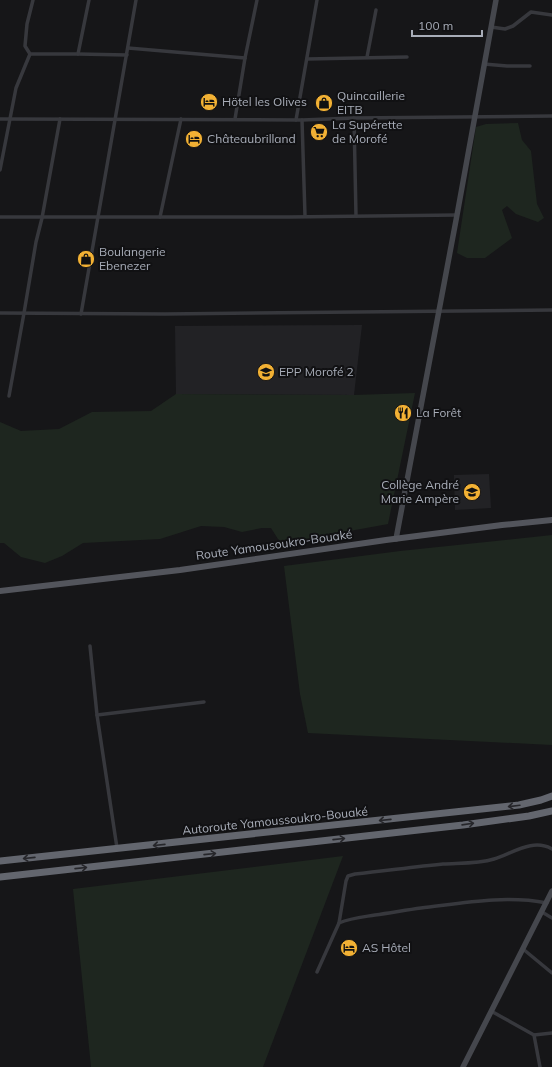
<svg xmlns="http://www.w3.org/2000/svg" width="552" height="1067" font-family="Mulish,sans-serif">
	<rect width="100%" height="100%" fill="#161618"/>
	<!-- built -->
	<g fill="#222225">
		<path d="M362,325l-8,70 -178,-1 -1,-68z"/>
		<path d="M489,474l2,34 -36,2 -1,-35z"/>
	</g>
	<!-- green -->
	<g fill="#1e261f">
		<path d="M518,123l4,17 9,11 6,53 7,14 -6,4 -22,-8 -9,-8 -5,4 10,28 -27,20h-18l-10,-5 19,-126 10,-3z"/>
		<path d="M415,393l-27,131 -66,12 -25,7h-14l-5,-4 -7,-11h-9l-20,4 -18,-5 -23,-1 -41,13 -77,4 -21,13 -17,7 -24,-6 -17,-14h-4v-121l21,9 38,-2 33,-17 59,-1 25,-17 178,1z"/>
		<path d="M552,535v210l-244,-12 -8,-39 -16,-128 116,-15z"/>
		<path d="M343,856l-80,211h-172l-18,-178z"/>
	</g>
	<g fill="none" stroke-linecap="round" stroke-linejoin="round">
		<!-- street -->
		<g stroke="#37383d" stroke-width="3.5">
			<path d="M491,27l14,2 8,-3 18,-14 21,3"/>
			<path d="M128,48l117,10"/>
			<path d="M30,54h48l49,1"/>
			<path d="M30,54l-5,-8 2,-22 6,-24"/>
			<path d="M78,54l11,-54"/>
			<path d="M367,57l9,-47"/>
			<path d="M307,59l100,-2"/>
			<path d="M484,64l23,2h23"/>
			<path d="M354,118l2,98"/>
			<path d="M0,119l302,1 52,-2 198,-2"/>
			<path d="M235,119l10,-61 12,-58"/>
			<path d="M296,120l21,-120"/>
			<path d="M302,120l3,96"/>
			<path d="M0,170l16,-82 14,-34"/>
			<path d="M0,217h289l168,-2"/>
			<path d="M160,217l21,-98"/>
			<path d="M0,313l165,1 387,-4"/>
			<path d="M81,314l55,-314"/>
			<path d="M9,396l15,-83 12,-71 6,-24 18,-99"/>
			<path d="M90,646l7,69 20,133"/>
			<path d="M97,715l107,-13"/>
			<path d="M542,912l10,6"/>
			<path d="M339,923l7,-42 2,-5 7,-2c29,-3 58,-7 88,-10 17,-1 35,0 51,-5 19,-6 39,-21 58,-10"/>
			<path d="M523,949l29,24"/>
			<path d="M317,972l22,-49c12,-5 24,-6 36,-8 15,-2 31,-5 46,-7 42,-5 84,-13 126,-5"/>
			<path d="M491,1011l43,24 6,32"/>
			<path d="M534,1035l18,-2"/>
		</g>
		<!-- secondary -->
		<g stroke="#45474d" stroke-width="5.5">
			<path d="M396,539l61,-324 39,-215"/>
			<path d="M463,1067l89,-176"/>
		</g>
		<!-- primary -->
		<path stroke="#53555c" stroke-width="6" d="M0,591l180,-21 206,-30 116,-15 50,-5"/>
		<!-- highway -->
		<g stroke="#63666e" stroke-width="7">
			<path d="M0,861l519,-56 22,-5 11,-4"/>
			<path d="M0,877l63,-7 400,-45 66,-9 23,-5"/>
		</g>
	</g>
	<!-- one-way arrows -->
	<defs><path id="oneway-shaft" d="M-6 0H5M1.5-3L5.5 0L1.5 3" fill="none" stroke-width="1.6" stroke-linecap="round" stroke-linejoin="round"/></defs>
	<g stroke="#26262a">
		<use href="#oneway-shaft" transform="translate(514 806) rotate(173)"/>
		<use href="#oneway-shaft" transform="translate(385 820) rotate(174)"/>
		<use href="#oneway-shaft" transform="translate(468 824) rotate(-8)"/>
		<use href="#oneway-shaft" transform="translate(339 839) rotate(-6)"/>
		<use href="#oneway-shaft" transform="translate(159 845) rotate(174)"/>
		<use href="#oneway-shaft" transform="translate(210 854) rotate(-6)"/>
		<use href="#oneway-shaft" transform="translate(29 858) rotate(174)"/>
		<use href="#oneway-shaft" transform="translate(81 868) rotate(-6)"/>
	</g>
	<!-- icons -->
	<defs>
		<symbol id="hotel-disc" viewBox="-11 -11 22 22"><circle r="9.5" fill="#f2b134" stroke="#111113"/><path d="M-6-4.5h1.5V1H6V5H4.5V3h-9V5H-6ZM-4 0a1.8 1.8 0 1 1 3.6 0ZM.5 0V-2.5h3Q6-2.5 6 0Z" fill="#111"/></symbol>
		<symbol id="shop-disc" viewBox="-11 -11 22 22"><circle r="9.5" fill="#f2b134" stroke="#111113"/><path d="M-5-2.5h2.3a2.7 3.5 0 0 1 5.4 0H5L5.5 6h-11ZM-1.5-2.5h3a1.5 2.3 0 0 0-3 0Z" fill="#111"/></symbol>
		<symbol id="supermarket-disc" viewBox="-11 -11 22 22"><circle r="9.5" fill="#f2b134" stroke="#111113"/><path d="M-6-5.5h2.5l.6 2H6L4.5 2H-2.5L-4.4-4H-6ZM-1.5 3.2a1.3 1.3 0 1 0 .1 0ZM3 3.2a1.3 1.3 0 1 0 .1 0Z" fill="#111"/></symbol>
		<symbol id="school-disc" viewBox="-11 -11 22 22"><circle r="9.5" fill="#f2b134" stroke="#111113"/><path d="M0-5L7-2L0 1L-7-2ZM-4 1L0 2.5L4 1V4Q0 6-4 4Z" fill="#111"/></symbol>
		<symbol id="restaurant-disc" viewBox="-11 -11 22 22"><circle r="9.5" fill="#f2b134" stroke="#111113"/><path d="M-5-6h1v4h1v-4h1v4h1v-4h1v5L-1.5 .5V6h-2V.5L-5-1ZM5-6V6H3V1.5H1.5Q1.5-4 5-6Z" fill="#111"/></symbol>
	</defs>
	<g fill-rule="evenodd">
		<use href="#hotel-disc" x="199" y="92" width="20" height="20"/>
		<use href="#shop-disc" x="314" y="93" width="20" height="20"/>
		<use href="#supermarket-disc" x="309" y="122" width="20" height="20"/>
		<use href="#hotel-disc" x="184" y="129" width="20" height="20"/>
		<use href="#shop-disc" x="76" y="249" width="20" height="20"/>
		<use href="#school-disc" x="256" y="362" width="20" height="20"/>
		<use href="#restaurant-disc" x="393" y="403" width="20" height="20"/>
		<use href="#school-disc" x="462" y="482" width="20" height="20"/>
		<use href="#hotel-disc" x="339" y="938" width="20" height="20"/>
	</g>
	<g text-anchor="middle" stroke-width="4" stroke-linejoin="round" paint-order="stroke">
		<!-- poi labels -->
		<g font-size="12" fill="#a8adb8" stroke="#111113" text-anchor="start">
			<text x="337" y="100">Quincaillerie<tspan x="337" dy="14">EITB</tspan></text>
			<text x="222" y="106">Hötel les Olives</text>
			<text x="332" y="129">La Supérette<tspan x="332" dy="14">de Morofé</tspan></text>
			<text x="207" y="143">Châteaubrilland</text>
			<text x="99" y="256">Boulangerie<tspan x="99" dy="14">Ebenezer</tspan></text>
			<text x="279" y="376">EPP Morofé 2</text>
			<text x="416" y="417">La Forêt</text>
			<text x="459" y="489" text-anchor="end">Collège André<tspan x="459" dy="14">Marie Ampère</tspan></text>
			<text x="362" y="952">AS Hôtel</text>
		</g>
		<!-- street labels -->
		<g font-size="12" fill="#a8adb8" stroke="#111113">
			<text transform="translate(274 545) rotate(-8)" y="4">Route Yamousoukro-Bouaké</text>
			<text transform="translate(275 821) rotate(-6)" y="4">Autoroute Yamoussoukro-Bouaké</text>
		</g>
	</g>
	<!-- scale -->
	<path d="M412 30v6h70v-6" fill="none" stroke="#a8adb8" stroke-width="2"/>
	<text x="418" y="30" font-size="12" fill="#a8adb8" stroke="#111113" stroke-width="3" paint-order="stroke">100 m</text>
</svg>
